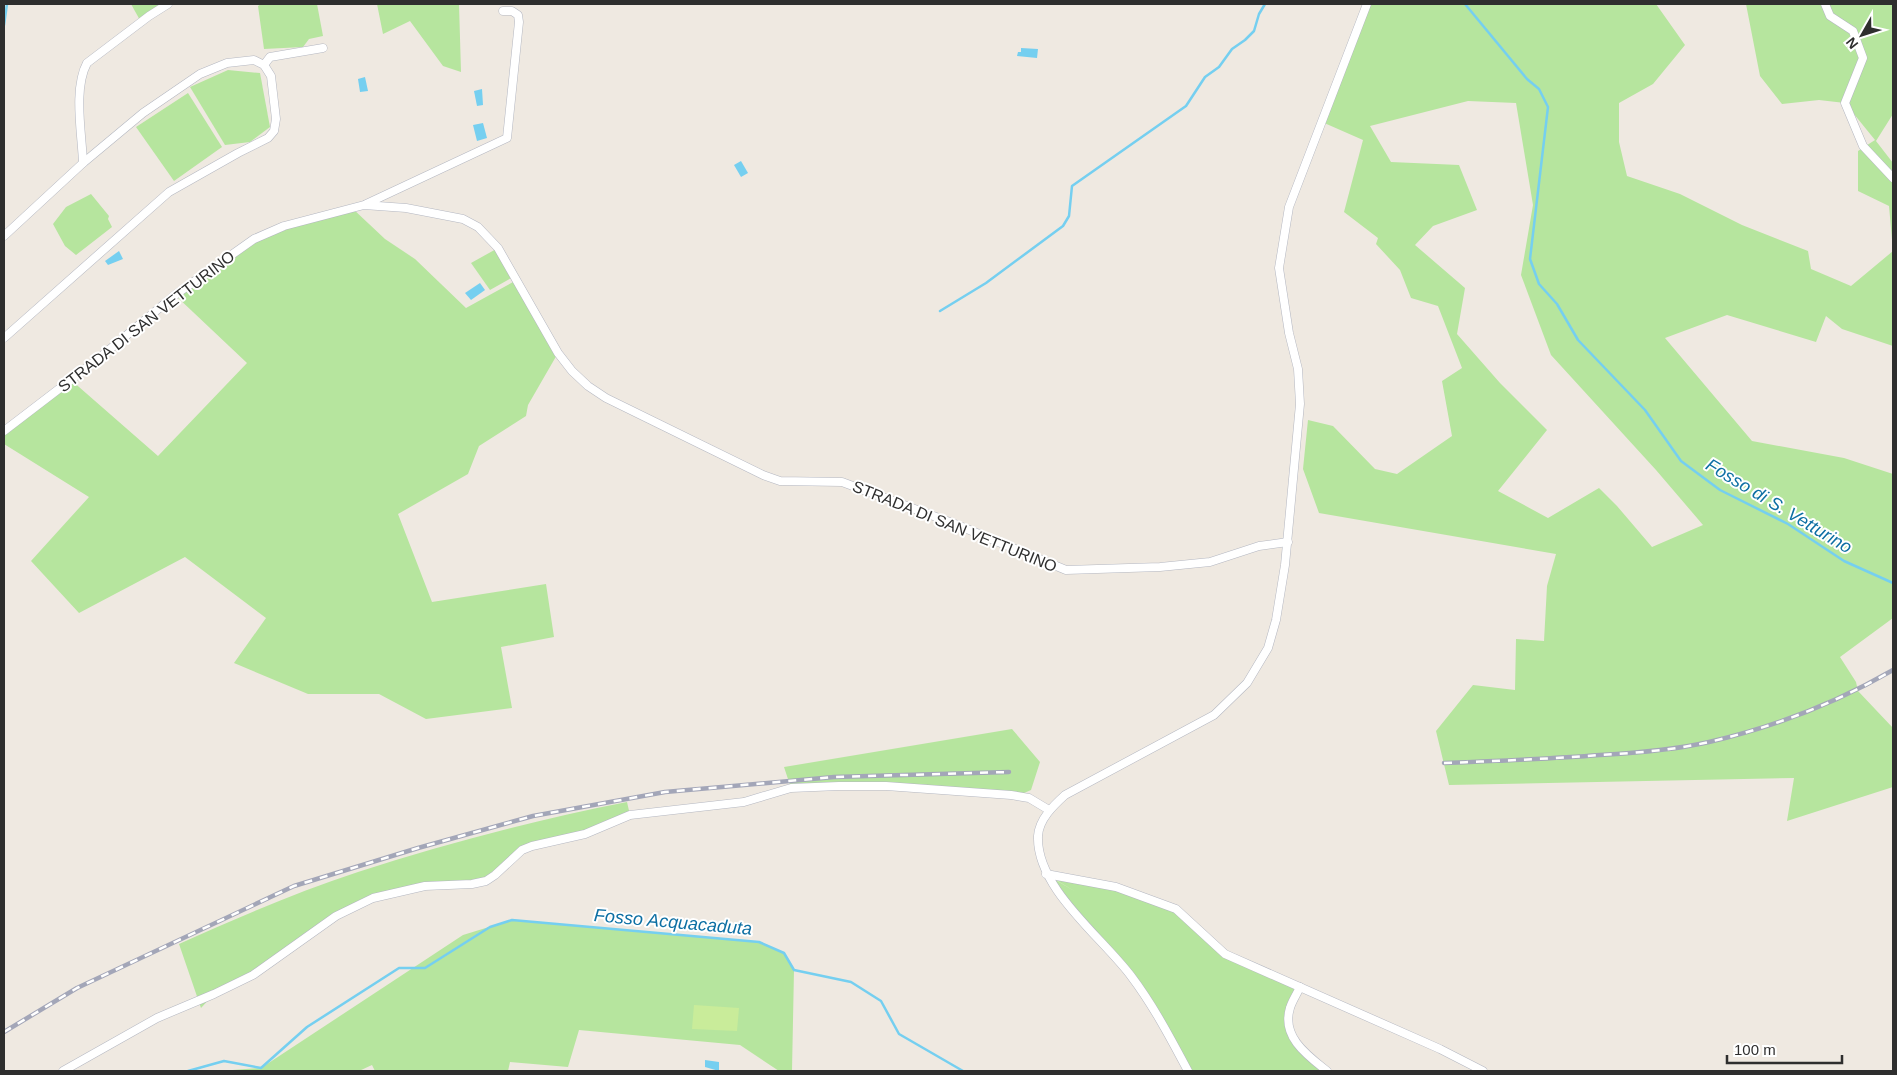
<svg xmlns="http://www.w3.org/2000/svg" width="1897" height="1075" font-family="Helvetica,sans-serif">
	<rect width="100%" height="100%" fill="#efe9e1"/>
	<!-- green -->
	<g fill="#b6e59e" fill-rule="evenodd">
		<path d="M131,4h37l-27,18z"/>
		<path d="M261,4h56l6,32 -14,3 -6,8 -39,2 -6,-43z"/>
		<path d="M377,4h82l2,68 -18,-6 -33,-45 -27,13z"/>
		<path d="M1367,4h289l29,41 -32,39 -34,19v39l8,34 53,18 62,31 66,26 3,18 40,17 42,-35 -4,-45 -31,-15v-40l17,-11 -30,-37 -26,-3 -37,4 -22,-28 -14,-72h147v110l-17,27 17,22v183l-51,-17 -16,-13 -10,26 -89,-27 -62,23 87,103 92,17 49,16v144l-53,39 16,25 2,9 35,37v59l-106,34 7,-43 -345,7 -13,-54 37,-46 42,5 1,-51 28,2 3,-55 9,-32 -237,-41 -16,-44 5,-49 25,6 42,43 22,5 55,-38 -10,-55 20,-13 -24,-62 -27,-8 -11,-28 -24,-26 2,-6 -34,-26 19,-72 -41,-18zM1468,101l48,2 17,102 -12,70 30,80 105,115 47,55 -51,22 -35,-41 -18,-18 -51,30 -50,-27 49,-61 -47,-47 -43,-49 8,-46 -50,-43 18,-19 44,-16 -18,-45 -68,-3 -21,-36z"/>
		<path d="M228,70l32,3 10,54 -20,15 -25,3 -35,-58z"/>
		<path d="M188,93l34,54 -48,34 -38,-54z"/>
		<path d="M91,194l18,22 -1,3 4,8 -36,28 -11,-9 -12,-22 13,-17z"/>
		<path d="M352,208l33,31 30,20 51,49 49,-27 43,72 -30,52 -2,11 -47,30 -11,28 -70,40 34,88 114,-18 8,53 -53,10 11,61 -86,11 -47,-25h-71l-74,-31 32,-45 -81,-61 -106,56 -48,-52 58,-64 -85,-53v-13l67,-51 87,76 89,-93 -72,-68 47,-34 62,-35z"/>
		<path d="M498,248l15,29 -23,13 -19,-27z"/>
		<path d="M1012,729l28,33 -9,28 -14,6 -131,-10 -95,2 -7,-21z"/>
		<path d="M627,802l3,13 -45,19 -53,12 -46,35 -61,5 -52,12 -37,18 -83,59 -39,19 -13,14 -22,-64c58,-26 118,-52 179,-72 89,-29 178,-52 269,-70z"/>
		<path d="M1046,874l70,13 60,22 49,45 75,33 -11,22 -1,21 39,41h-139l-57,-95 -50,-56 -29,-42 24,14z"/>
		<path d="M512,920l247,22 25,11 10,17 -2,101h-13l-39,-26 -161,-15 -11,37 -58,-5 -2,9h-133l-3,-6 -13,6h-140l42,-3 202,-133z"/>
	</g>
	<!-- pitch -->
	<path fill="#c9ec9a" d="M694,1005l45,3 -2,23 -45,-2z"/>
	<!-- water -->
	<g fill="#75cff0">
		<path d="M1021,48l17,1 -1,9 -20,-2 1,-4h3z"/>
		<path d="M365,77l3,14 -8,1 -2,-13z"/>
		<path d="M482,89l1,16 -6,1 -3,-15z"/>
		<path d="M483,123l4,15 -10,3 -4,-16z"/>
		<path d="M741,161l7,12 -7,4 -7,-12z"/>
		<path d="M119,251l4,8 -15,6 -3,-4z"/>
		<path d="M480,283l5,7 -14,10 -6,-7z"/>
		<path d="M705,1060l14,2v9l-14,-4z"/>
	</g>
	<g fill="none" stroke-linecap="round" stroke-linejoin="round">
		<!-- stream -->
		<g stroke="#75cff0" stroke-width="2.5">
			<path d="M1465,4l62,75 12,10 9,18 -18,152 9,25 18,20 21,36 67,70 36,51 39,29 68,34 56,37 49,22"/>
			<path d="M4,25l3,-21"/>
			<path d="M940,311l46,-28 77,-57 6,-10 3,-30 114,-80 19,-29 14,-10 13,-18 13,-9 9,-9 5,-17 6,-10"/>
			<path d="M188,1071l36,-10 37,7 46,-41 92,-59h26l65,-41 22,-7 247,22 25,11 10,17 57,12 30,19 18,33 64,37"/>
		</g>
		<defs>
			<g id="minor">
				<path d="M1825,4l5,12 23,15 10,27 -18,45 18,43 30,32"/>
				<path d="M264,65l6,-8 53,-9"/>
				<path d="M83,163c-1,-29 -10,-74 4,-100l62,-47 19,-12"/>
				<path d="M366,204l141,-66 12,-116 -1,-7 -6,-4h-9"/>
				<path d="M4,236l79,-73 60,-50 57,-39 27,-11 27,-3 10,5 7,11 5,43 -2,12 -6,7 -30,15 -69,39 -165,146"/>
				<path d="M4,431l94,-72 77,-64 79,-56 30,-13 80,-21 42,3 57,11 15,8 20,21 60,105 14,18 16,15 18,12 157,77 17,6 62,1 113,42 111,46 94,-3 50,-5 49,-16 29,-4"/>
				<path d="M1046,874l70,13 60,22 49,45 215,95 43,22"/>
				<path d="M1300,987c-3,7 -8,14 -10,21 -9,29 18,48 37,63"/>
				<path d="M63,1071l94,-53 57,-24 39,-19 83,-59 37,-18 52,-12 47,-2 14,-3 9,-6 27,-25 10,-4 53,-12 45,-19 114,-13 47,-14 48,-2h47l125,9 18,3 20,12"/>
				<path d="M1188,1071c-17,-32 -35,-66 -57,-95 -29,-39 -95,-88 -93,-140 1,-17 16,-31 27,-41l149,-80 33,-32 21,-35 8,-28 9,-55 15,-161 -2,-35 -9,-36 -10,-65 10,-61 78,-203"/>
			</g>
		</defs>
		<!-- minor casing -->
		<use href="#minor" stroke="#b4b7c1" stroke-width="9"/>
		<!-- minor -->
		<use href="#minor" stroke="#fff" stroke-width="8"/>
		<defs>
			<g id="rail">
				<path d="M1444,763c52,-2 104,-4 156,-8 36,-2 74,-5 109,-13 65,-15 127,-39 184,-72"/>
				<path d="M4,1032l73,-44 217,-102 124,-38 115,-32 132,-24 169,-15 175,-5"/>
			</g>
		</defs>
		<!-- rail casing -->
		<use href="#rail" stroke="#a3a6b8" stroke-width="4.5"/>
		<!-- rail -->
		<use href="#rail" stroke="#fff" stroke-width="2.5" stroke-dasharray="8" stroke-linecap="butt"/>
	</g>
	<g text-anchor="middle" stroke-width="4" stroke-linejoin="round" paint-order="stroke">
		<!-- street labels -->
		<g font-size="16" fill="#2e2e2e" stroke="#fff">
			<text transform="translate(146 321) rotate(-38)" y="6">STRADA DI SAN VETTURINO</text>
			<text transform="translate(955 526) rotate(22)" y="6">STRADA DI SAN VETTURINO</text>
		</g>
		<!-- water labels -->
		<g font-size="18" font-style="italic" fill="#0d6fa3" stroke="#fff">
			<text transform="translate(1779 506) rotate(31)" y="6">Fosso di S. Vetturino</text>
			<text transform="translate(673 922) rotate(5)" y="6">Fosso Acquacaduta</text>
		</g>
	</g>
	<!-- border -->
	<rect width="1897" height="1075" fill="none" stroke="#2e2e2e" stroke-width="10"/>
	<!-- north arrow -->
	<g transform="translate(1862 35) rotate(231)" stroke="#ffffff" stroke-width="4" paint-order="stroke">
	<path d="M0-4L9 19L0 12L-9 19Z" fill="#2e2e2e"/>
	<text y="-8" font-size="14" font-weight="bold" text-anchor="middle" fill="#2e2e2e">N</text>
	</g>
	<!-- scale -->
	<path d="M1727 1055v8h115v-8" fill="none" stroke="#2e2e2e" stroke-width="2.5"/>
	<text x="1734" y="1055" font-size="15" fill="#2e2e2e" stroke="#ffffff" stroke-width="4" paint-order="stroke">100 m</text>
</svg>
